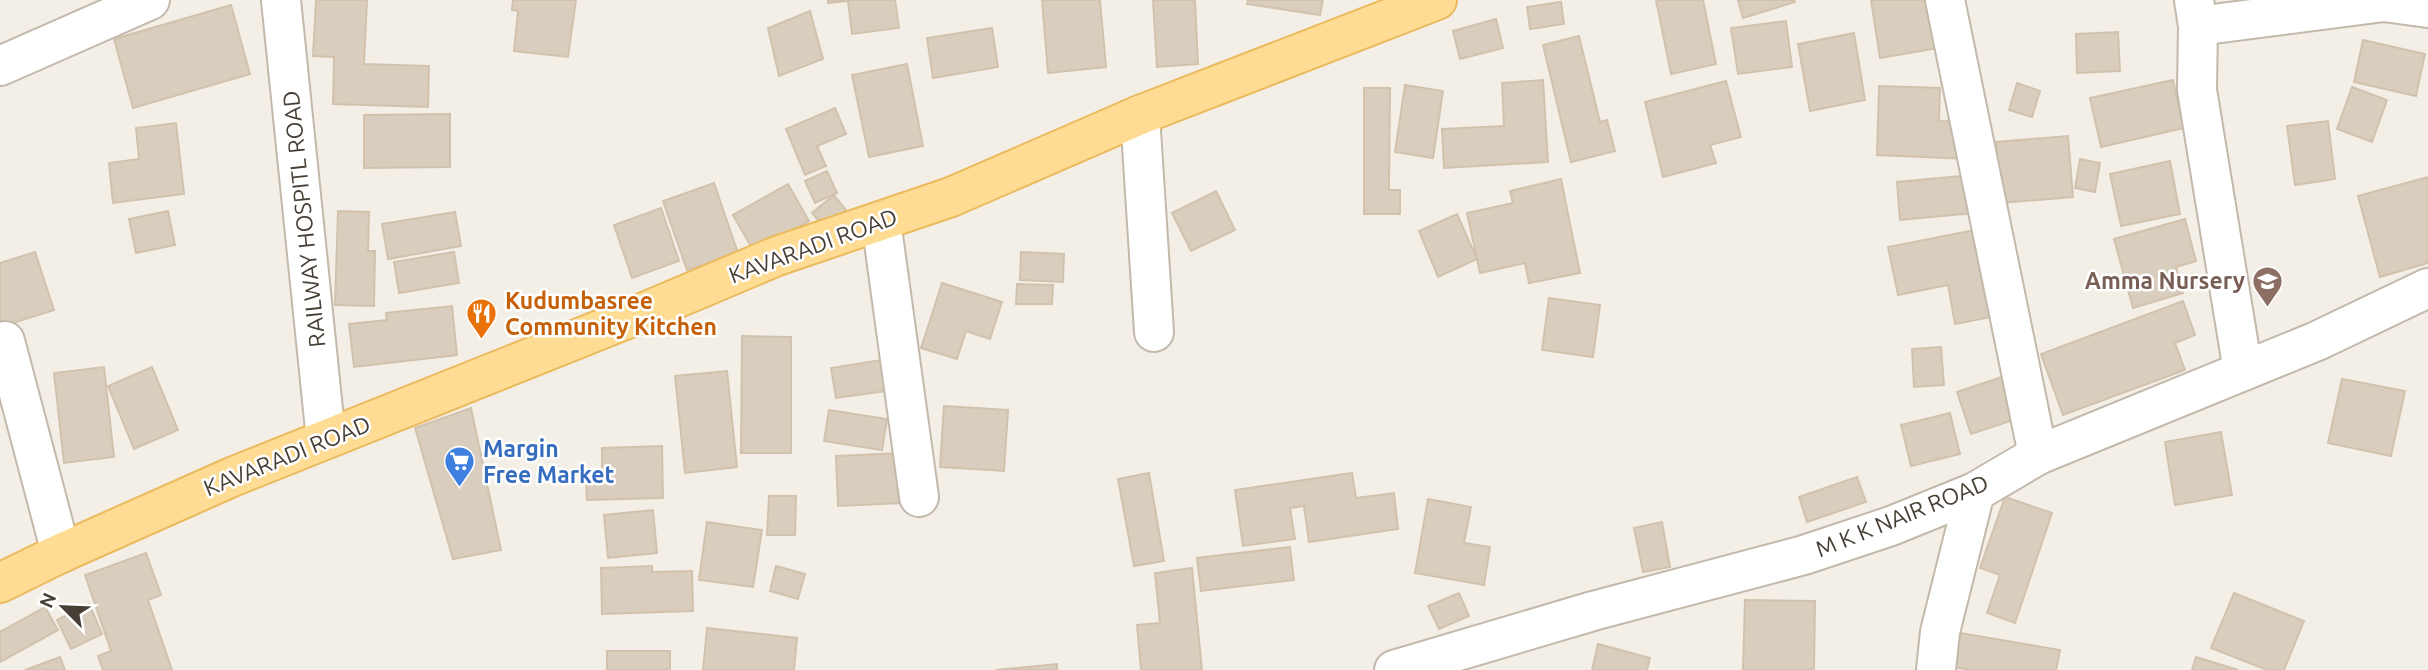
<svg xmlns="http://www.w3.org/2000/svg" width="2428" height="670" font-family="Ubuntu,sans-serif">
	<rect width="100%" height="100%" fill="#f4efe6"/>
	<!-- building -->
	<g fill="#d9cdbe" stroke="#d2c2ad" stroke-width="2">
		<path d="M316,0h51l-3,64 65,2 -1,41 -95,-3 1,-47 -21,-1z"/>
		<path d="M513,0h63l-8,57 -54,-6 4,-40 -6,-1z"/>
		<path d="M828,0h67l4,28 -47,6 -4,-33 -20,2z"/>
		<path d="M1042,0h58l6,67 -58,6z"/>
		<path d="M1153,0h42l3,64 -41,3z"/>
		<path d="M1248,0h75l-3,15 -73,-11z"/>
		<path d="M1656,0h47l13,64 -45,10z"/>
		<path d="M1738,0h56l1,2 -52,16z"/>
		<path d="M1871,0h65l8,47 -64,11z"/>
		<path d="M1561,2l3,22 -34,5 -3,-22z"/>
		<path d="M231,5l19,69 -117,34 -19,-69z"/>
		<path d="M810,11l13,48 -44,17 -11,-48z"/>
		<path d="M1496,19l7,29 -43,11 -7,-28z"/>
		<path d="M1786,21l6,46 -54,7 -7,-46z"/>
		<path d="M992,28l6,39 -65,11 -6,-40z"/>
		<path d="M2118,32l2,39 -43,2 -1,-39z"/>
		<path d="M1854,33l11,67 -55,11 -12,-67z"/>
		<path d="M1579,36l21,86 7,-2 8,31 -44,11 -28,-117z"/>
		<path d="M2363,40l62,14 -9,42 -62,-14z"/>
		<path d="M907,64l16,82 -54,11 -17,-82z"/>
		<path d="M1543,80l5,82 -104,6 -2,-39 62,-3 -2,-43z"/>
		<path d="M2173,80l11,48 -83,19 -11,-49z"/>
		<path d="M1726,81l15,56 -31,8 6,18 -53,14 -18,-75z"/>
		<path d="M2017,83l23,8 -8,26 -23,-7z"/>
		<path d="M1405,85l38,6 -10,67 -38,-6z"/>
		<path d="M1879,86l61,2 -1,33 29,1 -1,37 -90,-4z"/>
		<path d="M2352,87l35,13 -15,42 -35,-13z"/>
		<path d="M1364,88h26l-1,102h11v24h-36z"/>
		<path d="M835,108l11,26 -29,12 9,20 -21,9 -19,-46z"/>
		<path d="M450,114v53l-86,1v-53z"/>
		<path d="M2328,121l7,58 -40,6 -8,-59z"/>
		<path d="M176,123l8,71 -71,9 -4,-40 30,-4 -3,-31z"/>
		<path d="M2068,136l5,61 -72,6 -5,-61z"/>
		<path d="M2080,159l20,4 -5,29 -20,-4z"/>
		<path d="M2170,161l10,53 -59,12 -11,-52z"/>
		<path d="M827,171l10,22 -22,10 -10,-22z"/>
		<path d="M1971,175l3,38 -74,7 -3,-38z"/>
		<path d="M2428,177v86l-48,14 -22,-81z"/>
		<path d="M1561,179l19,94 -51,10 -4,-20 -45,10 -13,-60 46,-10 -3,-12z"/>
		<path d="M714,183l24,70 -51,17 -24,-69z"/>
		<path d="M788,184l21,37 -55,31 -21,-37z"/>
		<path d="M1216,191l19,39 -44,21 -19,-38z"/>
		<path d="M834,195l16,20 -21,18 -17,-20z"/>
		<path d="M661,208l18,53 -47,17 -18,-53z"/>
		<path d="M168,211l7,34 -39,8 -7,-34z"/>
		<path d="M338,211l31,1 -1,39h7l-1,55 -39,-1z"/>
		<path d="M455,212l6,34 -73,13 -6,-35z"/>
		<path d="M1457,214l20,45 -39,18 -19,-46z"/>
		<path d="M2185,219l11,42 -20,6 7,26 -50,15 -19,-69z"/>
		<path d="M1985,228l16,87 -46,9 -7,-39 -50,10 -10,-48z"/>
		<path d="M35,252l19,58 -54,17v-64z"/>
		<path d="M454,252l5,31 -60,10 -5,-31z"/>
		<path d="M1021,252l43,2 -1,28 -43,-2z"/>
		<path d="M942,283l60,19 -12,37 -24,-8 -9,28 -36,-11z"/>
		<path d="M1017,284l36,1 -1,19h-36z"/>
		<path d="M1549,298l51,7 -7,52 -51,-7z"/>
		<path d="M2183,301l12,34 -20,8 10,27 -122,45 -22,-61z"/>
		<path d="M452,306l5,49 -103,12 -5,-43 38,-4 -1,-7z"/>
		<path d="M742,336l49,1v116h-50z"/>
		<path d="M1941,347l3,38 -30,2 -2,-38z"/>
		<path d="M882,360l5,31 -51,7 -5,-30z"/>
		<path d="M104,367l10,90 -50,6 -10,-90z"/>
		<path d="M152,367l26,63 -44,19 -26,-63z"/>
		<path d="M727,371l10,96 -52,6 -10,-97z"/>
		<path d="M2002,377l14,42 -45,15 -14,-42z"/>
		<path d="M2342,379l63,12 -14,65 -63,-13z"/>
		<path d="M944,406l64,4 -4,61 -64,-4z"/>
		<path d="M471,408l30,142 -48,9 -38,-131z"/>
		<path d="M829,410l58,9 -5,31 -58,-9z"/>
		<path d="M1950,413l10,41 -49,12 -10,-41z"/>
		<path d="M2221,432l11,63 -57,10 -10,-63z"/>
		<path d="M662,446l1,52 -76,2 -1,-23h16v-29z"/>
		<path d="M900,453l2,50 -64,3 -2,-50z"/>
		<path d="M1149,473l15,88 -30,5 -16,-87z"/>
		<path d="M1352,473l4,25 38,-5 4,36 -89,13 -5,-36 -14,2 5,31 -52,7 -8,-56z"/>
		<path d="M1857,477l9,25 -59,20 -8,-25z"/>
		<path d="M769,496h27l-1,39h-28z"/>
		<path d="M2005,497l47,16 -37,110 -28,-10 13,-38 -20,-7z"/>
		<path d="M1428,499l43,8 -7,36 26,4 -6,38 -69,-12z"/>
		<path d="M653,510l4,43 -49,5 -4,-43z"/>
		<path d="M707,522l55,8 -9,57 -54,-7z"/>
		<path d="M1662,522l8,45 -27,5 -9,-44z"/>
		<path d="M1290,547l4,33 -93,11 -4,-33z"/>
		<path d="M146,553l15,42 -13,5 24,70h-69l-5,-14 13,-5 -26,-76z"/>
		<path d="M652,566v6l40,-1 1,40 -91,3 -1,-46z"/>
		<path d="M776,566l29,8 -7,25 -28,-8z"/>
		<path d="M1192,568l10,102h-61l-4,-45 23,-2 -5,-50z"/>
		<path d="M1459,593l10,23 -30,13 -11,-23z"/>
		<path d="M2234,593l70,28 -20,49h-17l-56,-22z"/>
		<path d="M1745,600l70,1 -1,69h-71z"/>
		<path d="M89,604l13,30 -31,15 -14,-29z"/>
		<path d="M45,607l13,23 -58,32v-30z"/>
		<path d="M707,628l90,10 -3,32h-91z"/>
		<path d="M1960,633l100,17 -4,20h-86l-16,-3z"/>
		<path d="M1598,644l52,14 -3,12h-55z"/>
		<rect x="607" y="651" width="63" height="19"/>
		<path d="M60,657l5,13h-40z"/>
		<path d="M2196,657l42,13h-46z"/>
		<path d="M1057,664v6h-61z"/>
	</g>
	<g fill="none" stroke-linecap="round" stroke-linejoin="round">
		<defs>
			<g id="minor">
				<path d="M281,0l45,439"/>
				<path d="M1945,0l93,455"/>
				<path d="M2194,0l4,26 -1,64 46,281"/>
				<path d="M2198,26l186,-24 44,6"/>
				<path d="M0,66l150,-66"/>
				<path d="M1140,115l14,217"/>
				<path d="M881,221l38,276"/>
				<path d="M5,341l56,212"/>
				<path d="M1394,670l199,-59 211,-56 87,-29 84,-34 63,-37 279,-114 111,-53"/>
				<path d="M1936,670l4,-38 35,-140"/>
			</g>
			<path id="major" d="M0,583l61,-30 171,-76 415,-166 130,-55 174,-59 189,-82 297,-115"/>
		</defs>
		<!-- minor casing -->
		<use href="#minor" stroke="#c3b9ab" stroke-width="42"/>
		<!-- major casing -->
		<use href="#major" stroke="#ebba5d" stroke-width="42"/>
		<!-- minor -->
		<use href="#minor" stroke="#fff" stroke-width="38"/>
		<!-- major -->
		<use href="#major" stroke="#ffdc94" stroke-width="38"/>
	</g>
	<!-- icons -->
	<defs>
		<symbol id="school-pin" viewBox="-11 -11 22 30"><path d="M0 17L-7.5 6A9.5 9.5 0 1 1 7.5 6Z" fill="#8d6e63" stroke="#fff"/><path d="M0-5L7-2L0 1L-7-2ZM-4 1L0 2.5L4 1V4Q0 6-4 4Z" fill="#fff"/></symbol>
		<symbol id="restaurant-pin" viewBox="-11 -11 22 30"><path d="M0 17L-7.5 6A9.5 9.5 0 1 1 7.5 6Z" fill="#e8710a" stroke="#fff"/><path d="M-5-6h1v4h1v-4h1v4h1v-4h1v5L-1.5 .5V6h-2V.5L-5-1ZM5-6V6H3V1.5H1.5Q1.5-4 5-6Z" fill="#fff"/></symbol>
		<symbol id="supermarket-pin" viewBox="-11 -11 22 30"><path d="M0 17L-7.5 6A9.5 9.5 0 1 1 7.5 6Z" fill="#3f7fe0" stroke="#fff"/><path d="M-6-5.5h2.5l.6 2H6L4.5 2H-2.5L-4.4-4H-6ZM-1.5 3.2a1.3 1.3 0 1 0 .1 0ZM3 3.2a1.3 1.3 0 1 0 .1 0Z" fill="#fff"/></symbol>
	</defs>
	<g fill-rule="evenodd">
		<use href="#school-pin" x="2250" y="264" width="35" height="47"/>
		<use href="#restaurant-pin" x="464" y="296" width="35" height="47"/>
		<use href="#supermarket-pin" x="442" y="444" width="35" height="47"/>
	</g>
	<g text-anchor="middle" stroke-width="5" stroke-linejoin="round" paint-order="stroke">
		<!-- street labels -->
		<g font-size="23" fill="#473f35" stroke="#fff">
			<text transform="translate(304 219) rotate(-96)" y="8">RAILWAY HOSPITL ROAD</text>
			<text transform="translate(813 246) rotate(-20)" y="8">KAVARADI ROAD</text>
			<text transform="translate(287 456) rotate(-22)" y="8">KAVARADI ROAD</text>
			<text transform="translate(1902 516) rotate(-22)" y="8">M K K NAIR ROAD</text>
		</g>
		<!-- education labels -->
		<g font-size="23" font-weight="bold" fill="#785e54" stroke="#fff" text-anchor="end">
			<text x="2245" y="289">Amma Nursery</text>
		</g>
		<!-- food labels -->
		<g font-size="23" font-weight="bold" fill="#c56008" stroke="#fff" text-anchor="start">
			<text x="505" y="309">Kudumbasree<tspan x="505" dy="26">Community Kitchen</tspan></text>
		</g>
		<!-- shop labels -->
		<g font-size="23" font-weight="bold" fill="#366cbe" stroke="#fff" text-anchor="start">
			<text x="483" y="457">Margin<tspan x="483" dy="26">Free Market</tspan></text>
		</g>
	</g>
	<!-- north arrow -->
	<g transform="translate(63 607) rotate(294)" stroke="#ffffff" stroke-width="5" paint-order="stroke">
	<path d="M0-5L12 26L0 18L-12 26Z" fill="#473f35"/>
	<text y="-10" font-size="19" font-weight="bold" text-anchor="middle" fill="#473f35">N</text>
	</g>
</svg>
